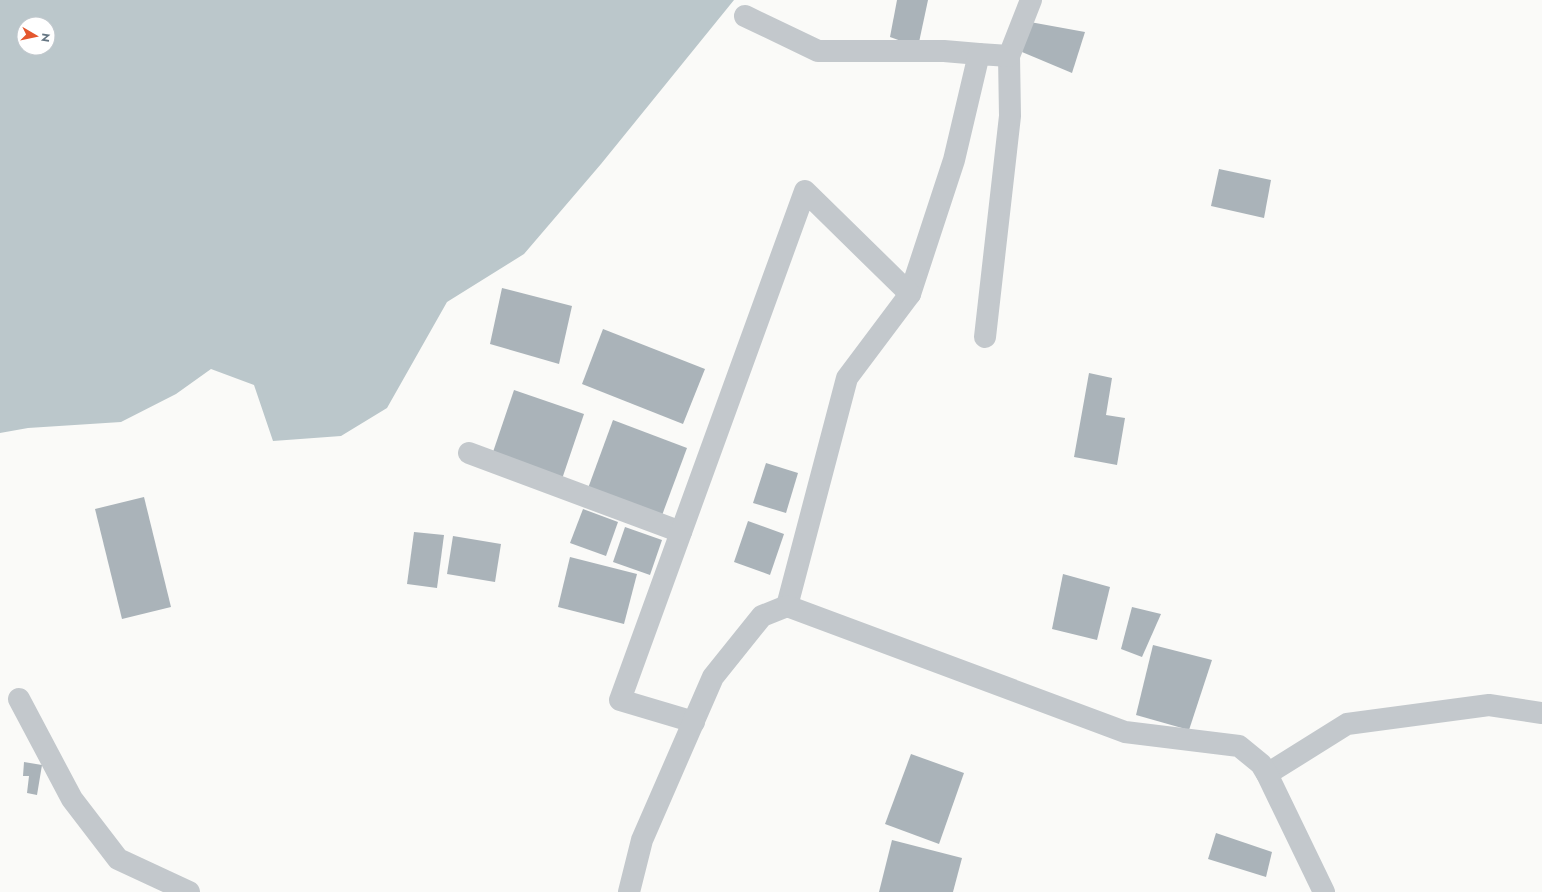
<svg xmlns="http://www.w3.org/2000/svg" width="1542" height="892" font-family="Jost,sans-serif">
	<rect width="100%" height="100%" fill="#fafaf8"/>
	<!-- water -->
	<path fill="#bbc7cb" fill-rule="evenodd" d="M0,0h734l-133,164 -77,90 -77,48 -60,106 -46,28 -68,5 -19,-56 -43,-16 -35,25 -55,28 -93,6 -28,5zM24,24h24v24h-24z"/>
	<!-- building -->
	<g fill="#aab3b9">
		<path d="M897,0h31l-10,47 -28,-10z"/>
		<path d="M1030,22l55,10 -13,41 -50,-21z"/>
		<path d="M1219,169l52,11 -7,38 -53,-12z"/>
		<path d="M502,288l70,18 -13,58 -69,-20z"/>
		<path d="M603,329l102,40 -22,55 -101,-40z"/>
		<path d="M1089,373l23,5 -6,37 19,3 -8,47 -43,-8z"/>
		<path d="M514,390l70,24 -22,65 -70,-24z"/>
		<path d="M613,420l74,28 -26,70 -74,-27z"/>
		<path d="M766,463l32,10 -12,40 -33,-10z"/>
		<path d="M144,497l27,110 -49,12 -27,-110z"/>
		<path d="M583,509l35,13 -12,34 -36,-13z"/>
		<path d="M748,521l36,13 -14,41 -36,-13z"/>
		<path d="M625,527l37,13 -12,35 -37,-13z"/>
		<path d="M414,532l30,3 -7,53 -30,-4z"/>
		<path d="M453,536l48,8 -6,38 -48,-8z"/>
		<path d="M570,557l67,17 -13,50 -66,-17z"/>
		<path d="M1063,574l47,13 -13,53 -45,-11z"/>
		<path d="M1132,607l29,7 -19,43 -21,-8z"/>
		<path d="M1153,645l59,15 -23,70 -53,-15z"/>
		<path d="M911,754l53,19 -25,71 -54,-20z"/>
		<path d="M24,762l18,3 -5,30 -10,-2 2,-17h-6z"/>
		<path d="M1216,833l56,19 -6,25 -58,-18z"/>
		<path d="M892,840l70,18 -9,34h-74z"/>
	</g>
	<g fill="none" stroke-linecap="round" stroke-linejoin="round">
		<!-- street -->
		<g stroke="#c3c8cc" stroke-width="22">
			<path d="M745,16l73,35h126l35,3"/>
			<path d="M985,337l25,-221 -1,-60"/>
			<path d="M469,453l212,79"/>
			<path d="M787,606l60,-228 63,-84 44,-134 25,-106 30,2 22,-56"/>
			<path d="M19,699l53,100 46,60 71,33"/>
			<path d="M694,722l-74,-22 185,-509 105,103"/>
			<path d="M1267,774l80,-50 142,-19 53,8"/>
			<path d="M629,892l13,-52 71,-163 49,-61 25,-10 338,126 114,14 22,18 6,10 57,118"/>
		</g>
	</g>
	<!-- north arrow -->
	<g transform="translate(36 36) rotate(99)"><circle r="19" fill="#ffffff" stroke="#c1c8cd"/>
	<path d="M0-3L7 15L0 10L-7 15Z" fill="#e4572e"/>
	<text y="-6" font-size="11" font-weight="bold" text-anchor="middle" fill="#657683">N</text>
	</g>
</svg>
